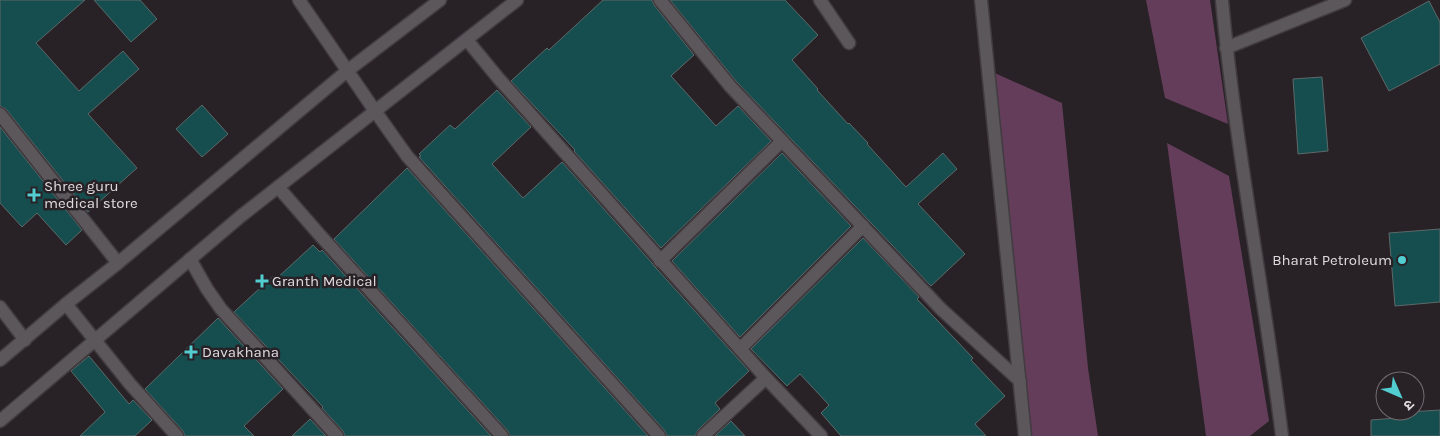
<svg xmlns="http://www.w3.org/2000/svg" width="1440" height="436" font-family="Karla,'Noto Sans Devanagari',sans-serif">
	<rect width="100%" height="100%" fill="#282126"/>
	<!-- forest -->
	<g fill="#643d5b">
		<path d="M1146,0h64l18,124 -63,-26z"/>
		<path d="M988,70l74,33 26,265 10,68h-74z"/>
		<path d="M1167,143l62,33 40,245 -19,15h-44z"/>
	</g>
	<!-- building -->
	<g fill="#164e50" stroke="#5d6969">
		<path d="M0,0h85l-49,43 43,48 44,-40 16,18 -51,45 49,54 -49,44 -82,-103 -6,-3z"/>
		<path d="M94,0h46l17,19 -26,23z"/>
		<path d="M603,0h49l2,5 40,50 -23,21 45,50 22,-20 33,35 -110,107 -87,-97 1,-1 -64,-69 36,-33 2,2z"/>
		<path d="M670,0h115l33,35 -26,25 26,29 -1,1 31,34 1,-1 19,20 -1,1 39,43 37,-34 14,16 -39,35 47,50 -34,32 -195,-205z"/>
		<path d="M1429,1l11,21v42l-51,27 -28,-53z"/>
		<path d="M1322,77l6,74 -30,3 -5,-75z"/>
		<path d="M497,90l34,37 -39,37 31,34 39,-36 90,101 2,3 3,3 92,102 -34,32 5,6 -22,21 -3,6h-28l-2,-5 -246,-274 2,-1 -2,-2 31,-29 5,4z"/>
		<path d="M202,105l26,29 -26,23 -26,-28z"/>
		<path d="M0,127l82,103 -16,15 -29,-32 -15,14 -22,-24z"/>
		<path d="M782,153l69,73 -111,111 -68,-76z"/>
		<path d="M407,168l241,268h-138l-2,-5 -174,-192z"/>
		<path d="M1440,229v73l-45,4 -6,-73z"/>
		<path d="M863,238l56,59 -2,2 56,59 -2,2 34,36 -30,28 11,12h-145l-20,-23 8,-8 -29,-31 -13,12 -36,-37z"/>
		<path d="M313,245l7,7 2,-2 169,186h-146l-2,-5 -21,-23 1,-1 -89,-95 39,-36 3,3z"/>
		<path d="M218,318l65,71 -39,37 10,10h-69l-2,-5 -38,-42z"/>
		<path d="M89,356l40,48 4,-4 19,20 -17,16h-55l25,-24 -34,-41z"/>
		<path d="M1440,410v26h-69v-16l38,-3v-5z"/>
		<path d="M310,419l16,17h-34z"/>
		<path d="M731,421l14,15h-30z"/>
	</g>
	<g fill="none" stroke-linecap="round" stroke-linejoin="round">
		<defs>
			<g id="minor">
				<path d="M299,0l76,111 32,45 252,280"/>
				<path d="M660,0l70,86 211,223 79,72"/>
				<path d="M820,0l29,43"/>
				<path d="M981,0l44,436"/>
				<path d="M1222,0c13,146 42,290 60,436"/>
				<path d="M467,40l32,39 267,299"/>
				<path d="M1226,48l119,-48"/>
				<path d="M0,114l118,149"/>
				<path d="M278,187l40,46 184,203"/>
				<path d="M190,259l17,30 14,20 116,127"/>
				<path d="M660,261l122,-120"/>
				<path d="M66,304l64,80 47,52"/>
				<path d="M0,307l25,33"/>
				<path d="M740,349l123,-123"/>
				<path d="M0,360l66,-56 52,-41 229,-192 93,-71"/>
				<path d="M0,421l241,-205 276,-216"/>
				<path d="M703,436l63,-58 55,58"/>
			</g>
		</defs>
		<!-- minor casing -->
		<use href="#minor" stroke="#423b40" stroke-width="15"/>
		<!-- minor -->
		<use href="#minor" stroke="#5b575a" stroke-width="12"/>
	</g>
	<!-- markers -->
	<g fill="#52cdd0" stroke="#282126" stroke-width="2">
		<path d="M31.5 187.5h5v5h5v5h-5v5h-5v-5h-5v-5h5z"/>
		<circle cx="1402" cy="260" r="5"/>
		<path d="M259.5 273.5h5v5h5v5h-5v5h-5v-5h-5v-5h5z"/>
		<path d="M188.5 344.5h5v5h5v5h-5v5h-5v-5h-5v-5h5z"/>
	</g>
	<g text-anchor="middle" stroke-width="5" stroke-linejoin="round" paint-order="stroke">
		<!-- poi labels -->
		<g font-size="15" fill="#e0dbde" stroke="#282126" text-anchor="start">
			<text x="44" y="191">Shree guru<tspan x="44" dy="17">medical store</tspan></text>
			<text x="1392" y="265" text-anchor="end">Bharat Petroleum</text>
			<text x="272" y="286">Granth Medical</text>
			<text x="202" y="357">Davakhana</text>
		</g>
	</g>
	<!-- north arrow -->
	<g transform="translate(1400 396) rotate(135)"><circle r="24" fill="#282126" stroke="#726b70"/>
	<path d="M0-4L9 19L0 12L-9 19Z" fill="#52cdd0"/>
	<text y="-8" font-size="14" font-weight="bold" text-anchor="middle" fill="#e0dbde">उ</text>
	</g>
</svg>
